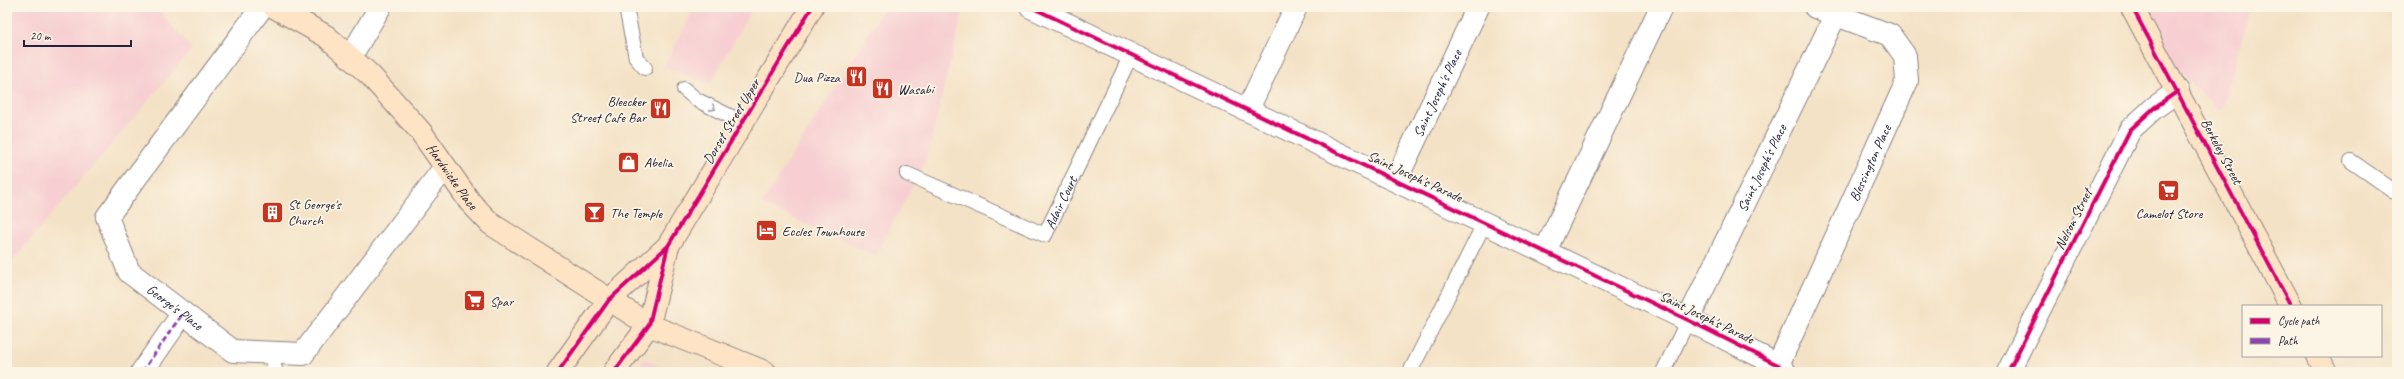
<svg xmlns="http://www.w3.org/2000/svg" width="2404" height="379" font-family="Caveat,sans-serif">
	<rect width="100%" height="100%" fill="#fcf5e5"/>
	<filter id="ink" filterUnits="userSpaceOnUse"><feTurbulence type="fractalNoise" baseFrequency=".025" numOctaves="2"/><feDisplacementMap in="SourceGraphic" scale="8" xChannelSelector="R" yChannelSelector="G"/><feConvolveMatrix kernelMatrix="1 2 1 2 8 2 1 2 1" color-interpolation-filters="sRGB"/></filter>
	<filter id="wash" filterUnits="userSpaceOnUse"><feTurbulence type="fractalNoise" baseFrequency=".012" numOctaves="4" result="noise"/><feDisplacementMap in="SourceGraphic" scale="16" xChannelSelector="R" yChannelSelector="G"/><feGaussianBlur stdDeviation="0.9" result="paint"/><feColorMatrix in="noise" values="0 0 0 0 0 0 0 0 0 0 0 0 0 0 0 0 0 1.4 0 .05"/><feComposite in="paint" operator="in"/></filter>
	<g filter="url(#wash)">
		<rect width="100%" height="100%" fill="#f4e2c6"/>
		<!-- built -->
		<g fill="#f7cfd2">
			<path d="M7,7h149l36,42 -185,218z"/>
			<path d="M695,7h58l-43,77 -46,-17z"/>
			<path d="M885,7h79l-39,157 -50,91 -113,-51z"/>
			<path d="M2150,7h101l-30,105 -47,-45z"/>
			<path d="M645,359l27,13h-37z"/>
		</g>
	</g>
	<g filter="url(#ink)">
		<g fill="none" stroke-linecap="round" stroke-linejoin="round">
			<defs>
				<g id="lane">
					<path d="M626,7l10,51 9,10"/>
					<path d="M684,89l13,11 47,23"/>
					<path d="M2351,161l46,32"/>
					<path id="s1" d="M907,174l138,61 86,-180"/>
					<path d="M270,353l6,19"/>
					<path d="M1410,372l75,-150"/>
					<path d="M1663,372l25,-52"/>
				</g>
				<g id="street">
					<path id="s2" d="M262,7l-155,210 22,55 104,79 70,3 142,-187"/>
					<path d="M1031,7l657,313 90,45 7,7"/>
					<path d="M351,56l29,-49"/>
					<path d="M1248,109l48,-102"/>
					<path id="s3" d="M1396,180l82,-173"/>
					<path d="M1545,251l116,-244"/>
					<path id="s4" d="M1688,320l147,-304"/>
					<path id="s5" d="M1778,365l129,-284 -2,-25 -15,-21 -75,-28"/>
					<path d="M142,372l41,-59"/>
					<path d="M2008,372l122,-242 24,-22 24,-17"/>
				</g>
				<g id="secondary">
					<path id="s6" d="M274,7l52,29 44,39 51,57 49,70 21,22 158,101 116,47"/>
					<path d="M2132,7l159,299"/>
					<path d="M2318,356l8,16"/>
					<path d="M558,372l51,-72 59,-54 144,-239"/>
					<path d="M614,372l35,-47 19,-79"/>
				</g>
			</defs>
			<!-- lane casing -->
			<use href="#lane" stroke="#8b8280" stroke-width="16"/>
			<!-- street casing -->
			<use href="#street" stroke="#8b8280" stroke-width="24"/>
			<!-- secondary casing -->
			<use href="#secondary" stroke="#8b8280" stroke-width="24"/>
			<!-- lane -->
			<use href="#lane" stroke="#fff" stroke-width="14"/>
			<!-- street -->
			<use href="#street" stroke="#fff" stroke-width="22"/>
			<!-- secondary -->
			<use href="#secondary" stroke="#fee4c5" stroke-width="22"/>
			<!-- quiet -->
			<path stroke="#8e44ad" stroke-width="3" stroke-dasharray="6 3" stroke-linecap="butt" d="M142,372l41,-59"/>
			<defs>
				<g id="cycleway">
					<path d="M1031,7l657,313 90,45 7,7"/>
					<path d="M2132,7l159,299"/>
					<path d="M558,372l51,-72 59,-54 144,-239"/>
					<path d="M614,372l35,-47 19,-79"/>
					<path d="M2008,372l122,-242 24,-22 24,-17"/>
				</g>
			</defs>
			<!-- cycleway casing -->
			<use href="#cycleway" stroke="#fcf5e5" stroke-width="6"/>
			<!-- cycleway -->
			<use href="#cycleway" stroke="#d6006c" stroke-width="4"/>
		</g>
		<!-- one-way arrows -->
		<defs><path id="oneway-chevron" d="M-2-3.5L2.5 0L-2 3.5" fill="none" stroke-width="1.6" stroke-linecap="round" stroke-linejoin="round"/></defs>
		<use stroke="#9c9ca7" href="#oneway-chevron" transform="translate(713 108) rotate(26)"/>
	</g>
	<!-- icons -->
	<defs>
		<symbol id="restaurant-square" viewBox="-11 -11 22 22"><rect x="-9" y="-9" width="18" height="18" rx="4" fill="#c8321e" stroke="#fcf5e5"/><path d="M-5-6h1v4h1v-4h1v4h1v-4h1v5L-1.5 .5V6h-2V.5L-5-1ZM5-6V6H3V1.5H1.5Q1.5-4 5-6Z" fill="#fff"/></symbol>
		<symbol id="shop-square" viewBox="-11 -11 22 22"><rect x="-9" y="-9" width="18" height="18" rx="4" fill="#c8321e" stroke="#fcf5e5"/><path d="M-5-2.5h2.3a2.7 3.5 0 0 1 5.4 0H5L5.5 6h-11ZM-1.5-2.5h3a1.5 2.3 0 0 0-3 0Z" fill="#fff"/></symbol>
		<symbol id="supermarket-square" viewBox="-11 -11 22 22"><rect x="-9" y="-9" width="18" height="18" rx="4" fill="#c8321e" stroke="#fcf5e5"/><path d="M-6-5.5h2.5l.6 2H6L4.5 2H-2.5L-4.4-4H-6ZM-1.5 3.2a1.3 1.3 0 1 0 .1 0ZM3 3.2a1.3 1.3 0 1 0 .1 0Z" fill="#fff"/></symbol>
		<symbol id="building-square" viewBox="-11 -11 22 22"><rect x="-9" y="-9" width="18" height="18" rx="4" fill="#c8321e" stroke="#fcf5e5"/><path d="M-4-6H4V6H1V3H-1V6H-4ZM-2.5-4.3h1.7v1.8h-1.7ZM.8-4.3h1.7v1.8H.8ZM-2.5-1h1.7V.8h-1.7ZM.8-1h1.7V.8H.8Z" fill="#fff"/></symbol>
		<symbol id="bar-square" viewBox="-11 -11 22 22"><rect x="-9" y="-9" width="18" height="18" rx="4" fill="#c8321e" stroke="#fcf5e5"/><path d="M-6-5H6L.8 .8V4.5H3.5V6h-7V4.5H-.8V.8Z" fill="#fff"/></symbol>
		<symbol id="hotel-square" viewBox="-11 -11 22 22"><rect x="-9" y="-9" width="18" height="18" rx="4" fill="#c8321e" stroke="#fcf5e5"/><path d="M-6-4.5h1.5V1H6V5H4.5V3h-9V5H-6ZM-4 0a1.8 1.8 0 1 1 3.6 0ZM.5 0V-2.5h3Q6-2.5 6 0Z" fill="#fff"/></symbol>
	</defs>
	<g fill-rule="evenodd">
		<use href="#restaurant-square" x="844" y="64" width="25" height="25"/>
		<use href="#restaurant-square" x="870" y="76" width="25" height="25"/>
		<use href="#restaurant-square" x="648" y="96" width="25" height="25"/>
		<use href="#shop-square" x="616" y="150" width="25" height="25"/>
		<use href="#supermarket-square" x="2156" y="178" width="25" height="25"/>
		<use href="#building-square" x="260" y="200" width="25" height="25"/>
		<use href="#bar-square" x="582" y="200" width="25" height="25"/>
		<use href="#hotel-square" x="754" y="218" width="25" height="25"/>
		<use href="#supermarket-square" x="462" y="288" width="25" height="25"/>
	</g>
	<g text-anchor="middle" stroke-width="3.5" stroke-linejoin="round" paint-order="stroke">
		<!-- poi labels -->
		<g font-size="14" fill="#22223b" stroke="#fcf5e5" text-anchor="start">
			<text x="840" y="82" text-anchor="end">Dua Pizza</text>
			<text x="898" y="94">Wasabi</text>
			<text x="646" y="106" text-anchor="end">Bleecker<tspan x="646" dy="16">Street Cafe Bar</tspan></text>
			<text x="644" y="167">Abelia</text>
			<text x="288" y="209">St George's<tspan x="288" dy="16">Church</tspan></text>
			<text x="610" y="218">The Temple</text>
			<text x="2169" y="218" text-anchor="middle">Camelot Store</text>
			<text x="782" y="236">Eccles Townhouse</text>
			<text x="490" y="306">Spar</text>
		</g>
		<!-- street labels -->
		<g font-size="14" fill="#22223b" stroke="#fcf5e5">
			<text dy="5" stroke="none"><textPath href="#s3" startOffset="96">Saint Joseph's Place</textPath></text>
			<text transform="translate(731 121) rotate(-59)" y="5">Dorset Street Upper</text>
			<text transform="translate(2222 151) rotate(62)" y="5">Berkeley Street</text>
			<text dy="5" stroke="none"><textPath href="#s5" startOffset="222">Blessington Place</textPath></text>
			<text dy="5" stroke="none"><textPath href="#s4" startOffset="169">Saint Joseph's Place</textPath></text>
			<text dy="5" stroke="none"><textPath href="#s6" startOffset="249">Hardwicke Place</textPath></text>
			<text transform="translate(1415 176) rotate(25)" y="5">Saint Joseph's Parade</text>
			<text dy="5" stroke="none"><textPath href="#s1" startOffset="187">Adair Court</textPath></text>
			<text transform="translate(2073 219) rotate(-63)" y="5">Nelson Street</text>
			<text dy="5" stroke="none"><textPath href="#s2" startOffset="378">George's Place</textPath></text>
			<text transform="translate(1707 317) rotate(26)" y="5">Saint Joseph's Parade</text>
		</g>
	</g>
	<!-- margin -->
	<rect width="2404" height="379" fill="none" stroke="#fcf5e5" stroke-width="24"/>
	<!-- legend -->
	<rect x="2242" y="305" width="140" height="52" fill="#fcf5e5" stroke="#a5a1a1"/>
	<rect x="2250" y="318" width="20" height="6" fill="#d6006c" stroke="#a5a1a1"/>
	<text x="2278" y="325" font-size="12" fill="#22223b">Cycle path</text>
	<rect x="2250" y="338" width="20" height="6" fill="#8e44ad" stroke="#a5a1a1"/>
	<text x="2278" y="345" font-size="12" fill="#22223b">Path</text>
	<!-- scale -->
	<path d="M24 40v6h107v-6" fill="none" stroke="#22223b" stroke-width="2"/>
	<text x="30" y="40" font-size="12" fill="#22223b" stroke="#fcf5e5" stroke-width="3" paint-order="stroke">20 m</text>
</svg>
